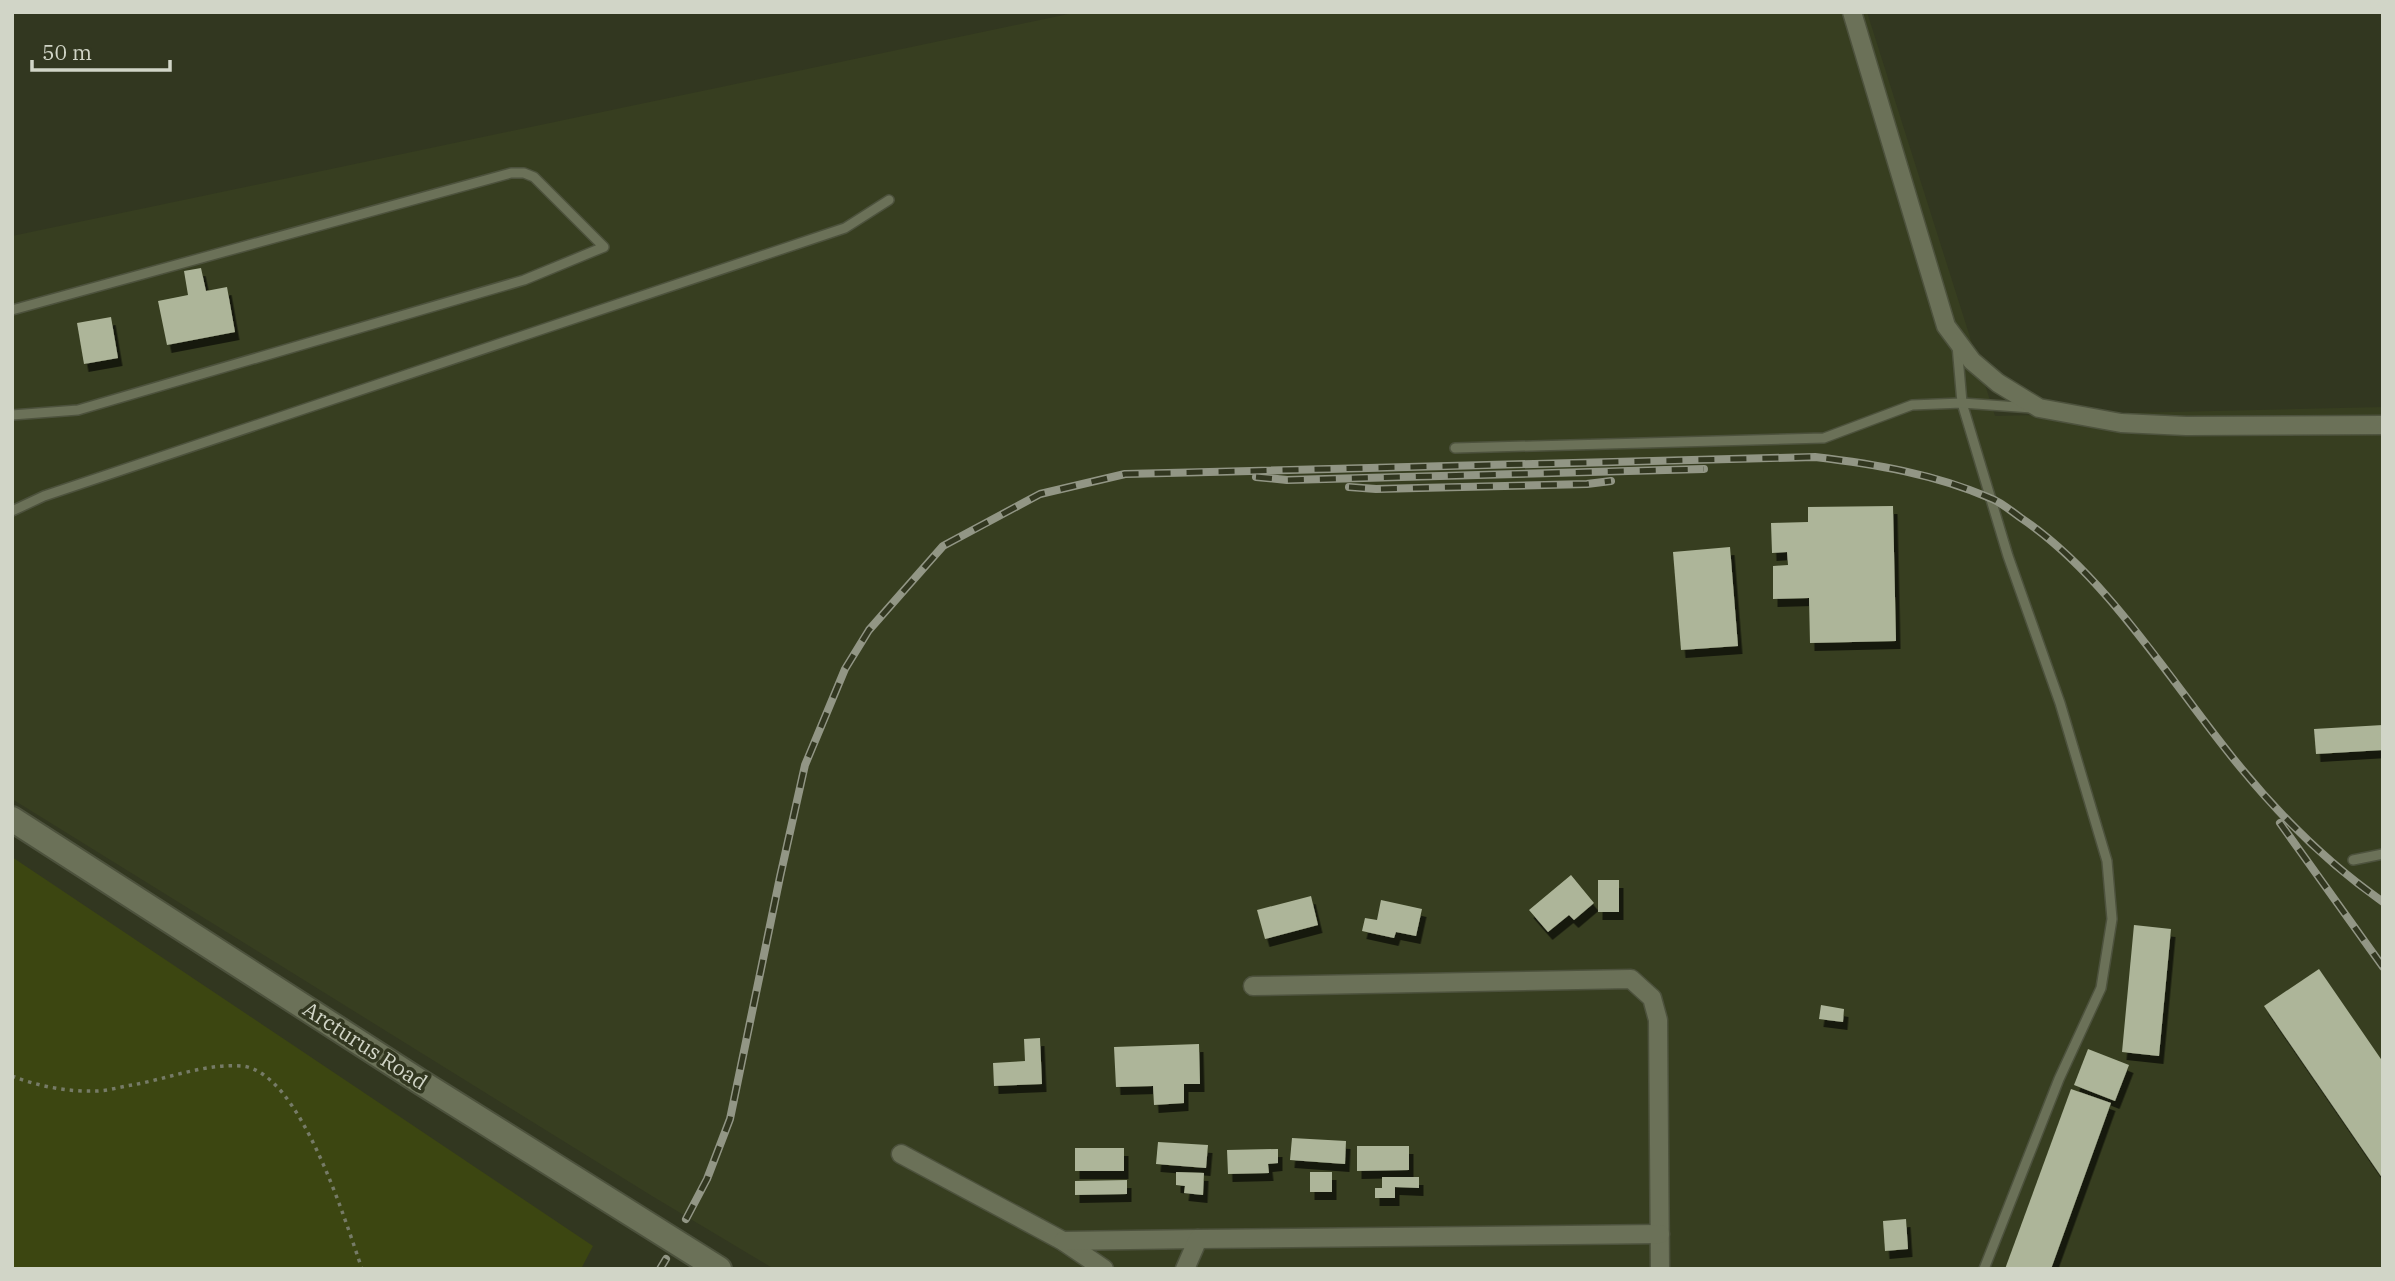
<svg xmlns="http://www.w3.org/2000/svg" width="2395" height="1281" font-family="'IBM Plex Serif',serif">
	<defs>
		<filter id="shadow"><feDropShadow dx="4.5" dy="8" stdDeviation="0" flood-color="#0009"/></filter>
	</defs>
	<rect width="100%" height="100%" fill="#323720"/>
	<!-- built -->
	<path fill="#373e20" d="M1078,12h789l128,404 388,-9v862h-1609l-122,-73 -640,-397v-563z"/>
	<!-- green -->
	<path fill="#3c4611" d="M12,857l581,389 -12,23h-569z"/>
	<!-- building -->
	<g fill="#adb599" filter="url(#shadow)">
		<path d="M201,268l5,23 21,-4 8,45 -68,13 -9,-44 30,-6 -4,-24z"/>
		<path d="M111,317l7,41 -34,6 -7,-41z"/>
		<path d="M1893,506l3,135 -86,2 -1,-45 -36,1v-33l15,-1 -1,-13 -15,1 -1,-30 37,-1v-15z"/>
		<path d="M1730,547l8,99 -57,4 -8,-98z"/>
		<path d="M2383,725v25l-67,4 -2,-25z"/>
		<path d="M1571,875l23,28 -20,17 -5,-5 -21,17 -19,-22z"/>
		<rect x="1598" y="880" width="21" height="32"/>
		<path d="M1311,896l7,29 -53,14 -8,-29z"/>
		<path d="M1381,900l41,9 -6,27 -20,-4 -2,6 -32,-7 3,-13 12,2z"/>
		<path d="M2134,925l37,4 -12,127 -37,-4z"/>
		<path d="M2319,969l64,93v117l-119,-173z"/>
		<path d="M1821,1005l23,4 -1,13 -24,-3z"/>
		<path d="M1040,1038l2,46 -48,2 -1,-23 32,-2 -1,-22z"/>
		<path d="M1199,1044l1,40h-16v19l-30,2 -1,-19 -37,1 -2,-40z"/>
		<path d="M2088,1049l41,16 -14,36 -41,-16z"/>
		<path d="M2071,1089l40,14 -60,166h-46z"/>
		<path d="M1292,1138l54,3 -1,23 -55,-4z"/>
		<path d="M1158,1142l50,3 -2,23 -50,-4z"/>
		<path d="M1357,1146h52v24l-52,1z"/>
		<rect x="1075" y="1148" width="49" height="23"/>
		<path d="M1278,1149v14l-10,1 1,9 -41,1 -1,-24z"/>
		<path d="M1176,1172l28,1 -1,22 -19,-2 1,-7 -9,-1z"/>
		<rect x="1310" y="1172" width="22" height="20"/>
		<path d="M1382,1177h37v11l-24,-1v11h-20v-10h7z"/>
		<path d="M1127,1180v14l-52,1v-14z"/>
		<path d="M1906,1219l2,30 -23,2 -2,-30z"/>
	</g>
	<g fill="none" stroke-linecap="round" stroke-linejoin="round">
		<defs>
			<g id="service">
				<path d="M12,310l499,-137h13l10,4 70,70 -80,33 -446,130 -66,5"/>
				<path d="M1957,345l5,58 46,153 52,147 47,158 5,58 -11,69 -42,91 -75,190"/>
				<path d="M1455,448l369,-10 88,-33 50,-2 70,5"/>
				<path d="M12,511l32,-15 801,-268 44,-28"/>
				<path d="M2353,860l30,-6"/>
			</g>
			<g id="minor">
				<path d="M1852,12l94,314 26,35 26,22 41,25 82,15 65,3 197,-1"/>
				<path d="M1253,986l378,-7 21,19 6,22 2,249"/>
				<path d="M901,1154l162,87 41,28"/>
				<path d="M1063,1241l135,-2"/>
				<path d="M1185,1269l13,-30 462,-5"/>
			</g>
			<path id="secondary" d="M12,819l407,262 300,188"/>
		</defs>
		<!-- service casing -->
		<use href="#service" stroke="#4d523d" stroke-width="12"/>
		<!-- minor casing -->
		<use href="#minor" stroke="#4d523d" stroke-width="21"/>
		<!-- secondary casing -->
		<use href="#secondary" stroke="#4d523d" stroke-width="28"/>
		<!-- path -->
		<path stroke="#767b67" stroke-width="3.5" stroke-dasharray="3.5 5" stroke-linecap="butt" d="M12,1076c25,10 56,16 83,15 12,0 25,-4 37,-6 35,-6 74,-22 110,-19 58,6 103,154 120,203"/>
		<!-- service -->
		<use href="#service" stroke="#6b7158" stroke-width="9"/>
		<!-- minor -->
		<use href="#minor" stroke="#6b7158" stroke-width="18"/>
		<!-- secondary -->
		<use href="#secondary" stroke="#6b7158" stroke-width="24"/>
		<defs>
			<g id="rail">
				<path d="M1256,477l31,3 417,-11"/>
				<path d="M1349,487l27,2 211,-5 24,-3"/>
				<path d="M2280,823l103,144"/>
				<path d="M686,1219l21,-40 23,-60 50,-242 25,-112 40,-96 24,-39 74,-84 97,-52 85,-20 690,-17c60,7 119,17 175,41 11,4 21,13 31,20 87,58 153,169 220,250 41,50 89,97 142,134"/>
				<path d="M660,1269l6,-10"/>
			</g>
		</defs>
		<!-- rail casing -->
		<use href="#rail" stroke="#929685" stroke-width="8"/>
		<!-- rail -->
		<use href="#rail" stroke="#323720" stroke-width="5" stroke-dasharray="16" stroke-linecap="butt"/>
	</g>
	<g text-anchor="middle" stroke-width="7" stroke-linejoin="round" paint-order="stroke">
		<!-- street labels -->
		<g font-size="21" fill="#d1d5c7" stroke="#323720">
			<text transform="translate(365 1046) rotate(33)" y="7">Arcturus Road</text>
		</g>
	</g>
	<!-- border -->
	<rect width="2395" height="1281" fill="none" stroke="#d1d5c7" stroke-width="28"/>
	<!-- scale -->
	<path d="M32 60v10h138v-10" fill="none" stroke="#d1d5c7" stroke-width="3.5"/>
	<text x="42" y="60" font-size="21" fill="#d1d5c7" stroke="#323720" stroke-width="5" paint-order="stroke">50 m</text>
</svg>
